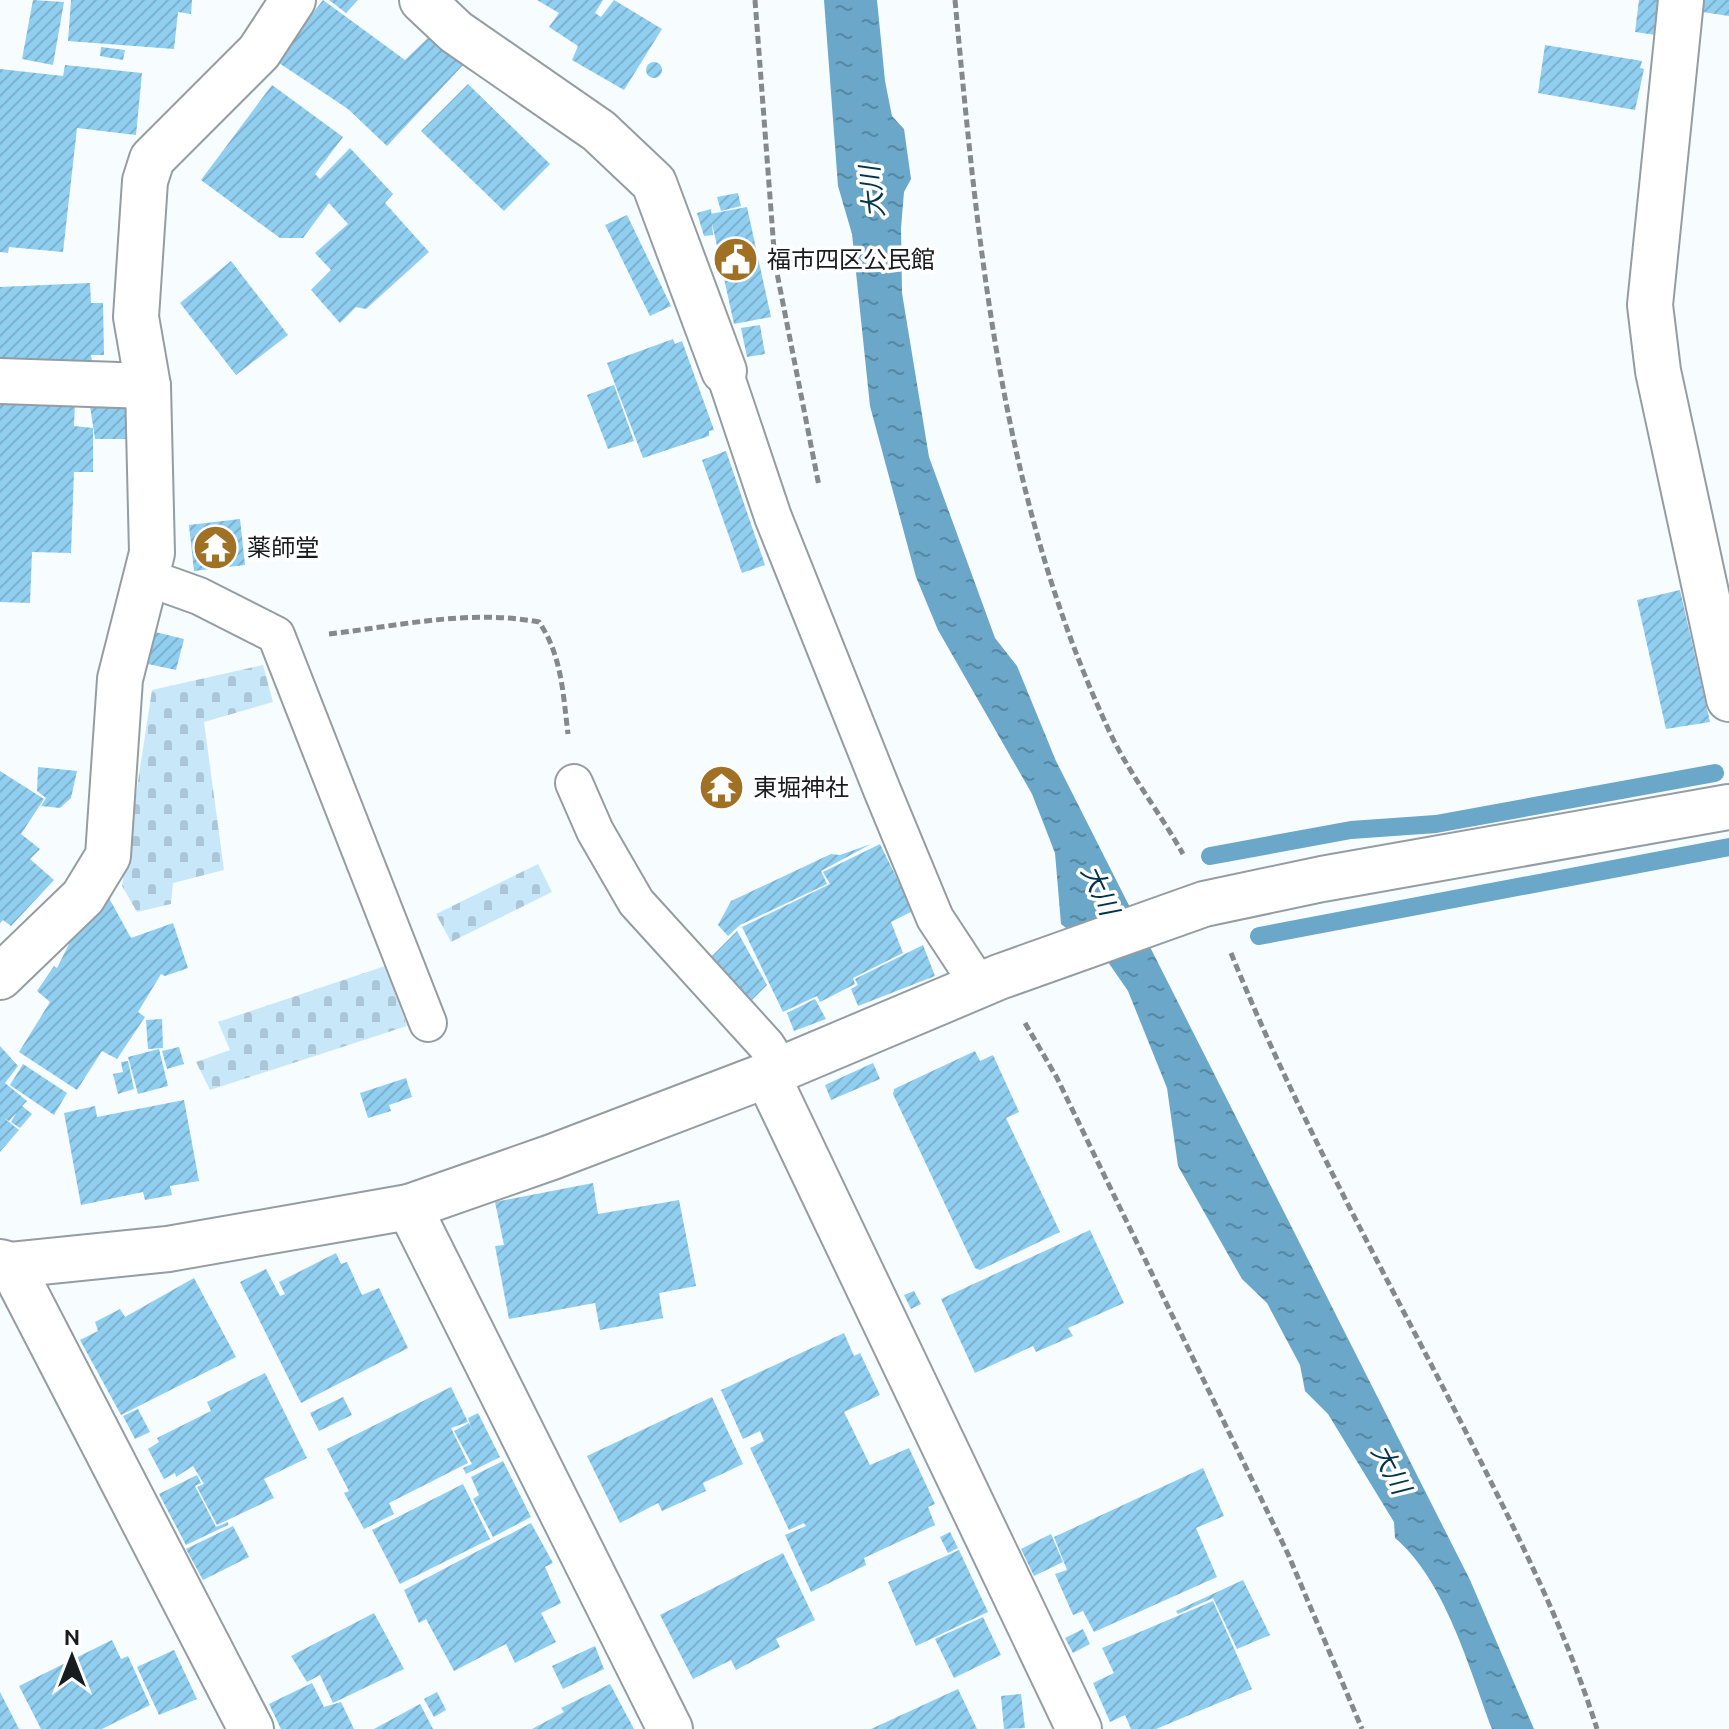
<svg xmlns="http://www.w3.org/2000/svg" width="1729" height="1729" font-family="Ubuntu,'Noto Sans JP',sans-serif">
	<defs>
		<pattern id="cemetery-stones" width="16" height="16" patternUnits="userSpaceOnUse" patternTransform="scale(2)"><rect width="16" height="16" fill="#c8e8fa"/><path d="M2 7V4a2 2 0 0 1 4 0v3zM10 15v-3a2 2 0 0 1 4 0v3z" fill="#abc6d6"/></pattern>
		<pattern id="water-ripples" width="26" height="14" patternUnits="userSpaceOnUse" patternTransform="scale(2)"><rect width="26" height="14" fill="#6aa7c9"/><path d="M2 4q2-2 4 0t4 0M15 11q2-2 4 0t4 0" fill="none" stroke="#5687a3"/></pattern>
		<pattern id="building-hatch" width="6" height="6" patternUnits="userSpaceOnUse" patternTransform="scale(2)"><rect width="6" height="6" fill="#91cff1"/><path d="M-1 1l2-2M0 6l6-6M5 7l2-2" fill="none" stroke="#7cb1ce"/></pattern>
	</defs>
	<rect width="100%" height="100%" fill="#f7fcff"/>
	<!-- cemetery -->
	<g fill="url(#cemetery-stones)">
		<path d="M263,665l10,37 -69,20 20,148 -51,13 -2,21 -34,8 -15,-26 30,-196z"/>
		<path d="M538,864l14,28 -101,50 -15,-28z"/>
		<path d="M385,966l22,60 -197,64 -14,-28 34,-12 -12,-28z"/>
	</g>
	<!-- water -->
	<path fill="url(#water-ripples)" d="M824,0h53l8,81 7,35 12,13 7,50 -7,13 -3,36 1,65 27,164 66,181 22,28 39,95 414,819 64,149h-42c-23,-61 -47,-149 -97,-191l-1,-16 -66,-108 -23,-23 -5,-26 -33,-62 -25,-24 -64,-113 -11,-78 -39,-97 -20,-29 -47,-38 -6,-71 -23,-59 -94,-164 -22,-53 -46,-171 -18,-172 -14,-48z"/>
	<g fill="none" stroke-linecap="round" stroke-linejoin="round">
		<!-- stream -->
		<g stroke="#6aa7c9" stroke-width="18">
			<path d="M1210,856l141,-26 85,-6 279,-51"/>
			<path d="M1259,936l470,-89"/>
		</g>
	</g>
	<!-- building -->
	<g fill="url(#building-hatch)">
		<path d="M33,0l31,2 -11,63 -31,-6z"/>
		<path d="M71,0h121l-1,14 -13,-2 -4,37 -106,-8z"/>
		<path d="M323,0l82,60 29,-28 31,31 -78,83 -39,-37 -72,-48z"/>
		<path d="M329,0h29l-12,13z"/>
		<path d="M537,0h66l-8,13 6,4 13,-17 48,29 -38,61 -52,-30 6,-14 -29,-19 10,-14z"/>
		<path d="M1639,0h21l-4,35 -21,-3z"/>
		<path d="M1690,0h39v16l-40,-6z"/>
		<path d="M1545,45l97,16 -2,7 4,1 -9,41 -97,-17z"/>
		<path d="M101,47l24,3 -2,10 -23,-4z"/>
		<circle cx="654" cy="70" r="8"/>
		<path d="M65,65l77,8 -6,62 -59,-7 -14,124 -54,-5 -1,6 -8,-1v-183l63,7z"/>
		<path d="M468,84l82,80 -46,47 -83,-80z"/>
		<path d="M272,85l71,52 -28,37 5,5 30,-31 43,46 -8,9 44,49 -63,57 -10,-2 -16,16 -29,-33 20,-20 -16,-17 33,-29 -19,-21 -26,35h-23l-79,-58z"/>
		<path d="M738,193l3,13 -20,5 -4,-14z"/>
		<path d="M747,207l24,110 -37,7 -24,-110z"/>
		<path d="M711,209l2,26 -9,1 -7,-23z"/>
		<path d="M627,215l44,91 -21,10 -45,-91z"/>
		<path d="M231,261l57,74 -52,40 -56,-72z"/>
		<path d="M90,283l1,20h12l1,52h-13l1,6 -92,4v-78z"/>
		<path d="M760,325l5,29 -18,3 -6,-29z"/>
		<path d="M673,339l2,5 7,-3 32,89 -5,1v5l-66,22 -36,-95z"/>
		<path d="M614,385l20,56 -26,8 -21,-54z"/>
		<path d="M0,402l75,2 -1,22 19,2v44h-19l-3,81 -39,-1 -2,51 -30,-1z"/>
		<path d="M90,406h41l-1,33h-35z"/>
		<path d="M726,451l39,114 -23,8 -40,-113z"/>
		<path d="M240,519l5,46 -51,6 -5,-46z"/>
		<path d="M1680,590l30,132 -44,7 -29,-129z"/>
		<path d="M155,632l29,7 -8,31 -28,-6z"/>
		<path d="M38,767l39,4 -6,27 -11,10 -19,-2 5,-8 -9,-7z"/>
		<path d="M0,771l44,28 -23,35 19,15 -10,10 24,21 -43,46 -8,-6 -3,3z"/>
		<rect x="709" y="777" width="25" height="24"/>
		<path d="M871,844l-50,27 6,13 -87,41 -12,11 -10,-11 13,-24 100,-47 9,1z"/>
		<path d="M880,844l33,67 -22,11 12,31 -50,25 2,6 -35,18 -3,-6 -34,16 -41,-85 88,-43 -7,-12z"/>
		<path d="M109,898l22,40 42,-15 15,45 -23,8 -4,-2 -23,38 7,5 -28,42 -15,-8 -25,39 -58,-38 31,-50 -13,-11 17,-25 3,2 17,-34z"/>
		<path d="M737,931l30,54 -16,16 -41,-43z"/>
		<path d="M923,945l12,31 -77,30 -7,-17 7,-4 -3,-6z"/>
		<path d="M815,999l11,20 -32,12 -7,-18z"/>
		<path d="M162,1019l1,29 -15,1 -2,-29z"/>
		<path d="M0,1046l18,20 -13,17 22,18 -5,5 10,8 -12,14 -9,-6 5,-9 -7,8 -5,-3 15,12 -19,22z"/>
		<path d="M179,1047l5,17 -17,5 -5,-18z"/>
		<path d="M159,1049l9,37 -30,8 -10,-37z"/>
		<path d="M975,1051l5,10 13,-6 26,57 -13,6 54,114 -80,38 -5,-2 -82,-174 1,-5z"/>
		<path d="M128,1061l6,28 -16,5 -5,-20 10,-2 -2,-10z"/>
		<path d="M873,1063l7,16 -49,21 -6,-15z"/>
		<path d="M23,1064l44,29 -13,22 -44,-30z"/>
		<path d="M406,1078l6,19 -23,8 2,6 -23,7 -8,-25z"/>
		<path d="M184,1100l15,81 -29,5 2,9 -27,5 -2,-8 -62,13 -17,-92 31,-7 2,11z"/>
		<path d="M593,1183l5,31 81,-14 17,86 -37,7 4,25 -63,12 -5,-27 -86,16 -14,-73 9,-1 -9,-43z"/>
		<path d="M1090,1230l34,73 -56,25 5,8 -37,16 -3,-6 -58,27 -34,-74z"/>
		<path d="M336,1253l5,11 6,-2 15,33 17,-7 29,60 -107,55 -61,-121 26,-13 14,27 5,-2 -6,-12z"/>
		<path d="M194,1278l42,79 -115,58 -41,-75 18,-9 -3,-9 25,-13 5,8z"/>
		<path d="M914,1291l7,13 -10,5 -7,-14z"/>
		<path d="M844,1333l10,23 6,-3 20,42 -36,17 26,53 39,-17 26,56 -7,3 7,18 -71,33 2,7 -55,27 -26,-57 21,-9 -2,-3 -15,7 -39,-82 14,-7 -4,-10 -17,8 -22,-49z"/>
		<path d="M265,1373l42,85 -43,21 10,19 -57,27 -20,-38 7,-3 -11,-18 -17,11 -1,-4 -11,6 -16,-30 11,-7 -2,-4 54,-27 -4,-9z"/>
		<path d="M451,1387l17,35 -17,6 17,35 -79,40 5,11 -30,15 -20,-36 5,-2 -22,-42z"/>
		<path d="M343,1397l9,18 -33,16 -9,-18z"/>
		<path d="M712,1397l31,67 -40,19 3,8 -44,20 -4,-8 -38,20 -33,-67z"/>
		<path d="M138,1409l12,23 -15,7 -12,-23z"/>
		<path d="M478,1413l22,44 -34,17 -3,-6 9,-4 -18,-33 15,-8 3,7 -4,-12z"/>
		<path d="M503,1461l28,56 -38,20 -20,-38 6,-4 -8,-18z"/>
		<path d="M1203,1468l21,48 -28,12 21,49 -123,55 -11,-21 -10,4 -18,-41 12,-4 -13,-33z"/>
		<path d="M197,1475l4,8 -6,3 21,41 12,-5v3l-42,20 -27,-51z"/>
		<path d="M463,1484l27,55 -90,45 -28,-54z"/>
		<path d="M531,1523l22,40 -8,4 16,36 -20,10 15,29 -41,21 -9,-19 -52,27 -28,-52 -7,4 -15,-33z"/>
		<path d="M233,1526l16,31 -46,23 -17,-31z"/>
		<path d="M950,1532l8,16 -10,5 -8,-16z"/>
		<path d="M1051,1534l12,28 -29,14 -13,-27z"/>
		<path d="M959,1550l29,62 -72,34 -28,-64z"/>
		<path d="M783,1553l32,67 -39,19 4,8 -44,23 -5,-10 -38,19 -33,-64z"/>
		<path d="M1243,1580l27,55 -33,14 -24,-51 -35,16 -2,-3z"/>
		<path d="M1213,1601l39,88 -96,40h-25l-6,-14 -15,7 -17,-39 21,-10 -12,-25z"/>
		<path d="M374,1613l30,56 -71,34 -13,-28 -13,7 -16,-26z"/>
		<path d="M983,1617l18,38 -47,23 -19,-39z"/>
		<path d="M1083,1629l7,15 -17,9 -8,-15z"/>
		<path d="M112,1640l9,19 7,-3 22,49 -48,24h-61l-22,-43z"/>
		<path d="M595,1646l9,23 -41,20 -11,-23z"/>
		<path d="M174,1650l23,49 -38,16 -22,-48z"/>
		<path d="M312,1683l12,24 17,-5 13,27h-73l-12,-25z"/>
		<path d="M610,1684l24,45h-102l32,-17 -3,-4z"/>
		<path d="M958,1689l19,40h-106z"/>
		<path d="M0,1692l19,37h-19z"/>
		<path d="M437,1692l9,18 -12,7 -10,-18z"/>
		<path d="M1021,1694l4,34 -21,1 -3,-33z"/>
		<path d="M420,1704l13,25h-59z"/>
	</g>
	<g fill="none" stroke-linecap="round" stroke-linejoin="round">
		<defs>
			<g id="service">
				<path d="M724,371l49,146 109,273 53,128 44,67"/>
				<path d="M146,577l53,19 77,39 152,388"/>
				<path d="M574,783l21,48 41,71 130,143 15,23"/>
			</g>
			<g id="minor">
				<path d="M422,0l34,32 143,99 55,52 70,188"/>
				<path d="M1681,0l-31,305 8,66 71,328"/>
				<path d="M0,381l148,5"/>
				<path d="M0,977l83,-80 25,-41 12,-177 32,-126 -4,-167 -12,-69 9,-136 7,-22 107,-107 34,-52"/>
				<path d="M767,1075l312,654"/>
				<path d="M409,1207l261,522"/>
				<path d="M0,1262l11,3 157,-16 241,-42 143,-50 215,-82 232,-98 205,-73 118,-25 407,-72"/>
				<path d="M11,1265l240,464"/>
			</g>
		</defs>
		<!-- service casing -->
		<use href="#service" stroke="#959da2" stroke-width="40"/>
		<!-- minor casing -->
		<use href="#minor" stroke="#959da2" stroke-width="48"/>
		<!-- path -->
		<g stroke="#85898b" stroke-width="5" stroke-dasharray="8 4" stroke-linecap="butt">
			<path d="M755,0l20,263 44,223"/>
			<path d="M955,0c23,247 46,496 151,724 20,46 53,87 77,130"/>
			<path d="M329,634c69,-8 140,-25 210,-12 23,34 24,72 29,112"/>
			<path d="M1231,953c67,166 156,324 237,483 48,96 97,191 129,293"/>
			<path d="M1025,1023l32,55 231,476 74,175"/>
		</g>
		<!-- service -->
		<use href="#service" stroke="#fff" stroke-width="36"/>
		<!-- minor -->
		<use href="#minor" stroke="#fff" stroke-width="44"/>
	</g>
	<!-- icons -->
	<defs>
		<symbol id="civic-disc" viewBox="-11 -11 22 22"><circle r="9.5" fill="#a07124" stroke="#fff"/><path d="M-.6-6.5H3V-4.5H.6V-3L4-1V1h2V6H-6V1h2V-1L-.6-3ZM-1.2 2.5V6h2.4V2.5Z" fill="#fff"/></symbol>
		<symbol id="temple-disc" viewBox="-11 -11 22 22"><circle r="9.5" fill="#a07124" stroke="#fff"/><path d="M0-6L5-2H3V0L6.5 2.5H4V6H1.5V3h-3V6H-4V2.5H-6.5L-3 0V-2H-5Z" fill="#fff"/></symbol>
	</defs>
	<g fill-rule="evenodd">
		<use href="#civic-disc" x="710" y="234" width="51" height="51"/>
		<use href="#temple-disc" x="190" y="522" width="51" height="51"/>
		<use href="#temple-disc" x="696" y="762" width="51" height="51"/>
	</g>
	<g text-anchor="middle" stroke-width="7" stroke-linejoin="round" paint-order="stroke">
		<!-- poi labels -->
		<g font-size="24" fill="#191c1e" stroke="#fff" text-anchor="start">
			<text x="767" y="268">福市四区公民館</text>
			<text x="247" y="556">薬師堂</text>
			<text x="753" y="796">東堀神社</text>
		</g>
		<!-- water labels -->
		<g font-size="26" font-style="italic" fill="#00344b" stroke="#fff">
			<text transform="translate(872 192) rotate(-96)" y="9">大川</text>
			<text transform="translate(1100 890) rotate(65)" y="9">大川</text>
			<text transform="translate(1391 1469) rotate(62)" y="9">大川</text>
		</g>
	</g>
	<!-- north arrow -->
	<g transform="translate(72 1657)" stroke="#ffffff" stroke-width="6" paint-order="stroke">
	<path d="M0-6L14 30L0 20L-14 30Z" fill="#191c1e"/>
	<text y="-12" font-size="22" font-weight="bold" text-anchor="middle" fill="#191c1e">N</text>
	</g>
</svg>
